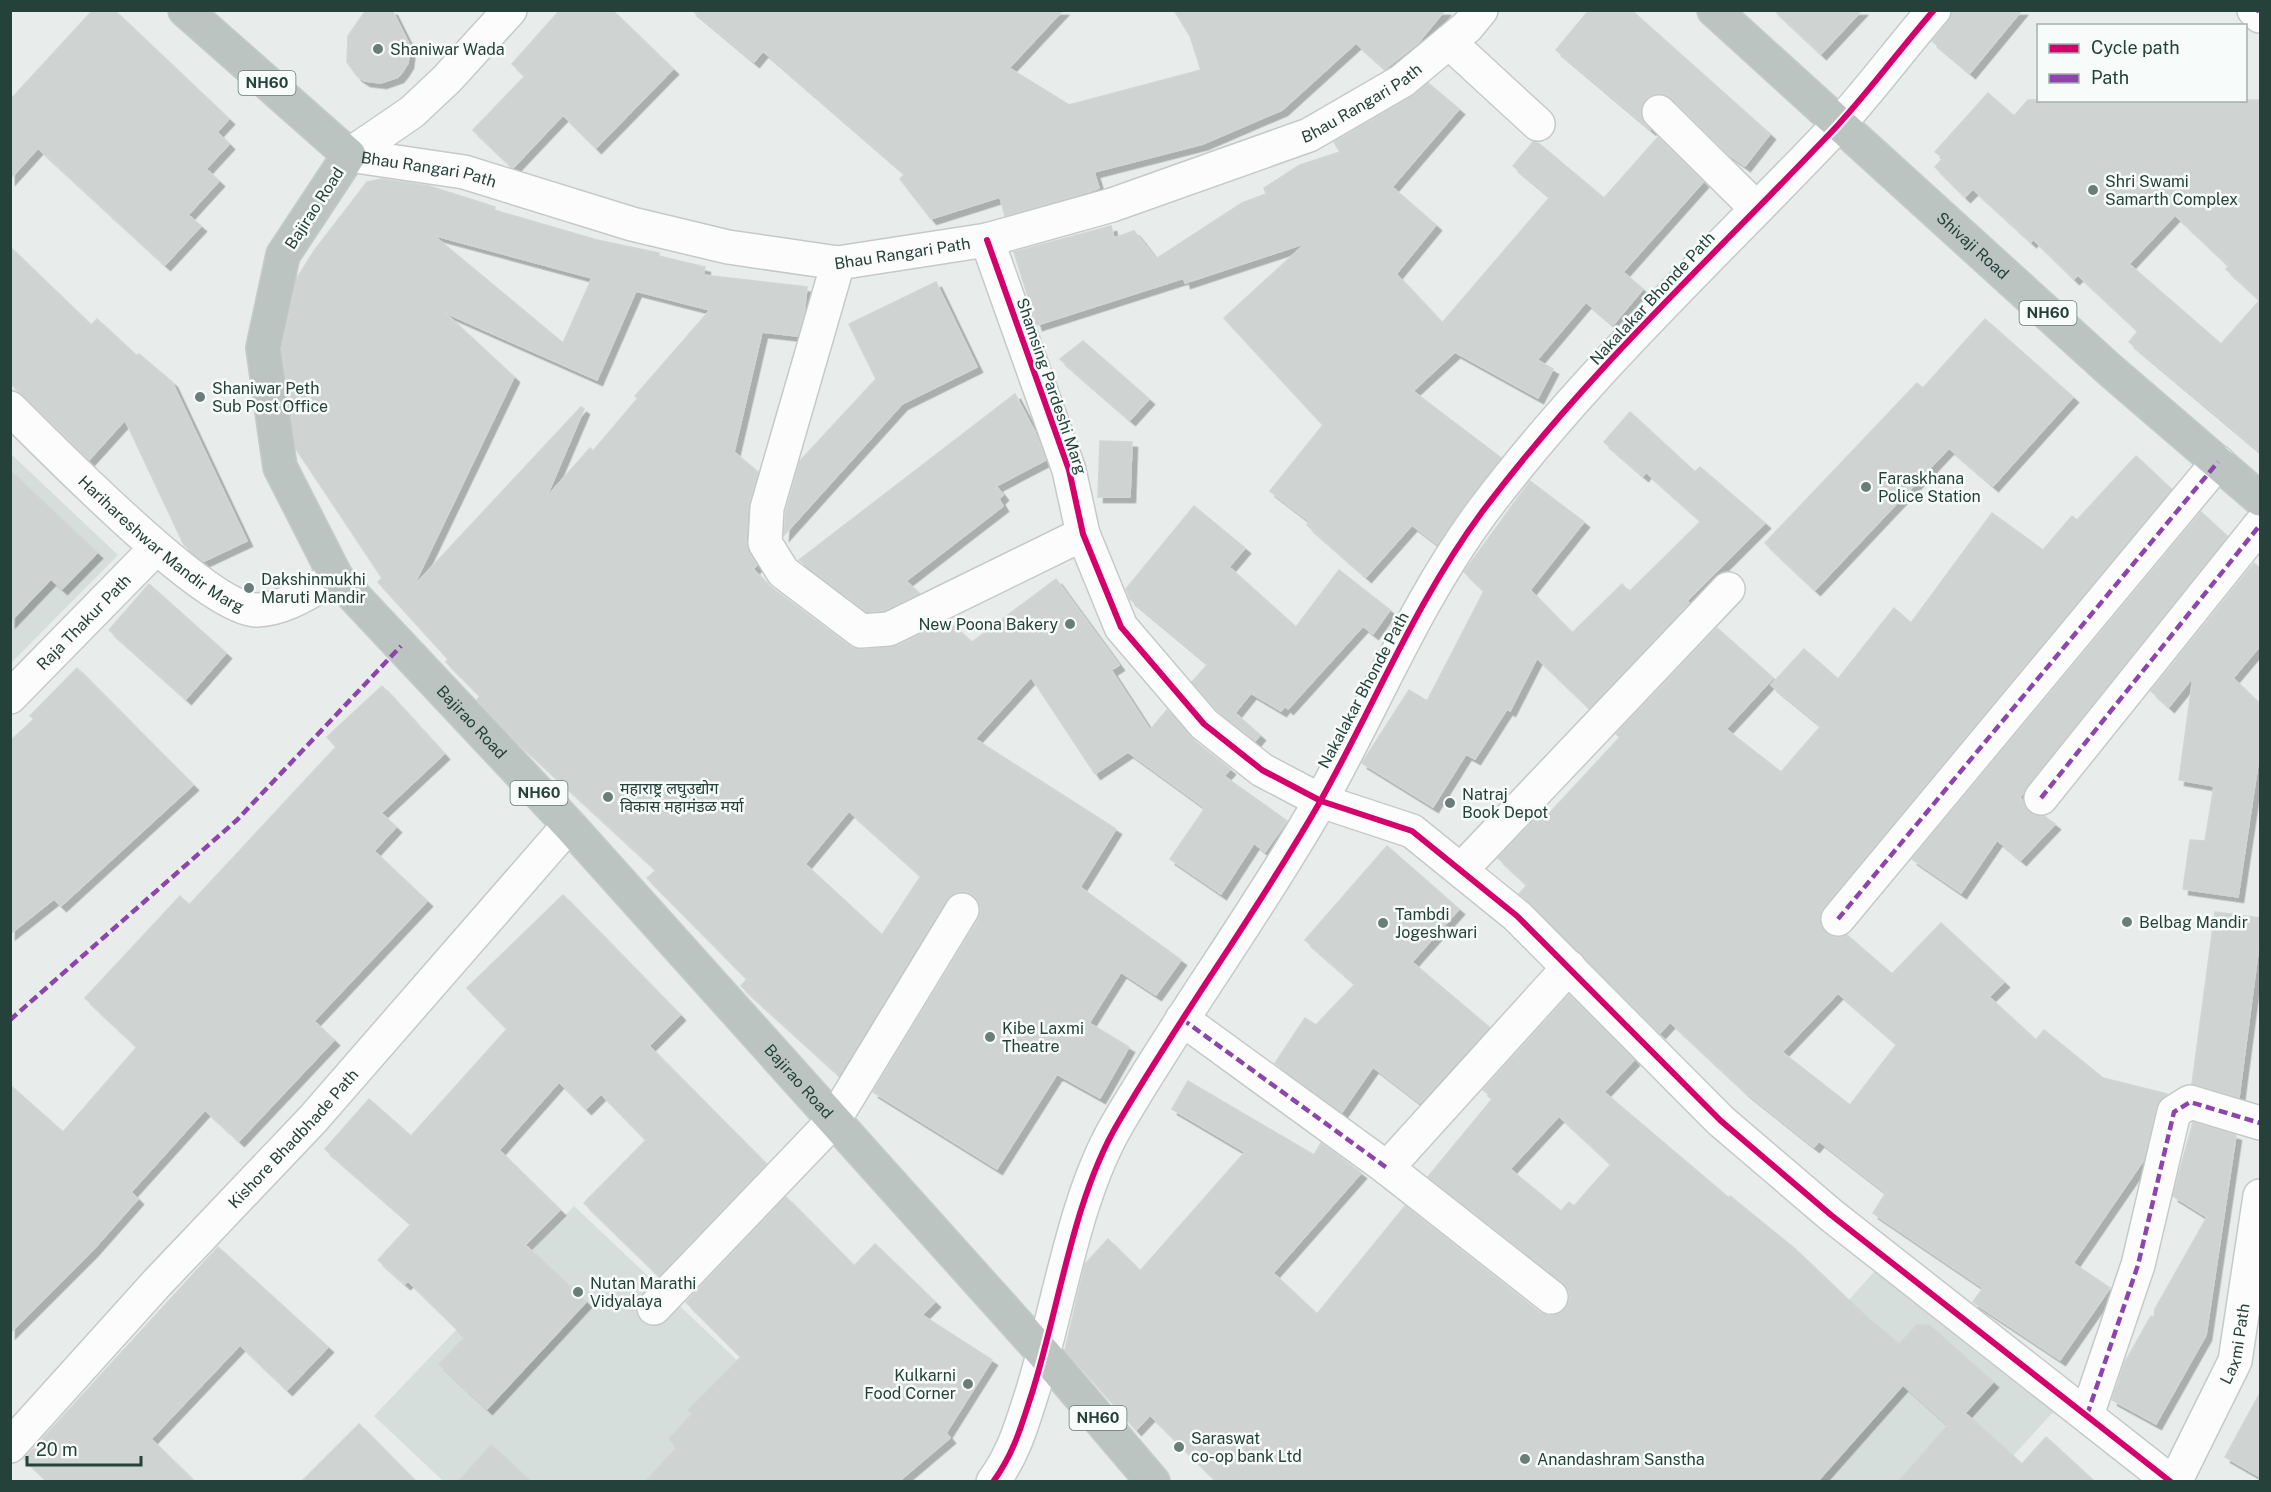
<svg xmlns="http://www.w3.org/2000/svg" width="2271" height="1492" font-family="'Public Sans','Noto Sans Devanagari',sans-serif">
	<defs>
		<filter id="shadow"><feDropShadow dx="5.5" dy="5.5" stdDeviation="0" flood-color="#0004"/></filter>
	</defs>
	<rect width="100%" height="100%" fill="#e8edeb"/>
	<!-- built -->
	<g fill="#d6dedb">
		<path d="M10,453l108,102 -107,108h-1z"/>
		<path d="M574,1206l262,248 -26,27h-367l-69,-65z"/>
		<path d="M1881,1264l174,146 -65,71 -304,1z"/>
	</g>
	<!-- building -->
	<g fill="#cfd4d2" stroke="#d1d6d4" stroke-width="1.5" fill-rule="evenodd" filter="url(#shadow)">
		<path d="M93,10h21l115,109 -12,13 12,12 -23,25 13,12 -31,34 13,11 -36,39 -127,-117 -28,31v-79z"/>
		<path d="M366,10h26l18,36 -2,17 -5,8 -5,6 -17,6 -16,-2 -8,-5 -10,-14 1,-26z"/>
		<path d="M560,10h52l61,59 -77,79 -33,-33 -50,53 -40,-38 52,-54 -13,-12z"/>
		<path d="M692,10h371l-54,58 60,37 132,-35 -11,-34 -16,-26h271l-27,33 -33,26 -29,-26 -74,67 -79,34 -109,28 5,16 -8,3 -86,25 -5,-19 -69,22 -31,-40 5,-5 -142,-123 -9,11z"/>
		<path d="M1589,10h42l139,124 -25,32 -17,-12 -56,-56 -8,-4h-9l-10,5 -4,9v8l10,14 -95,-80z"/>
		<path d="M1774,10h88l-41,44z"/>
		<path d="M1952,10h70l-52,63 -38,-32 16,-19z"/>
		<path d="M1428,83l31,26 -67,78 44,38 -40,49 46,49 108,-126 -37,-31 20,-24h4l67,56 54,-61 45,45 -80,90 20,17 -30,36 -27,-23 -49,58 16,9 -15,29 -83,-46 -42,39 88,67 -64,86 -25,-19 -46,52 -59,-52 3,-3 -40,-31 53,-66 -99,-107 82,-75 -121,40 -1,-5 -147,47 -23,-73 97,-26 3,12 20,-7 22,28 86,-56 24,-9 -2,-6 36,-23 40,-13 -6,-10 77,-45z"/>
		<path d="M1988,93l26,23 14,-16h232v200l-34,-31 3,-3 -54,-51 -46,49 92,80 39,-44v152l-131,-110 9,-11 -60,-56 -4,4 -41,-40 -2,3 -58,-53 -8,8 -30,-30 8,-9 -8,-6z"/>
		<path d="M382,179l47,7 66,21 -1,3 103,30 62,13v3l46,11 -2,8 104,12 -3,27 -7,22 -35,-4 -28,120 24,20 -10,35 -2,35 11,23 -4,4 14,15 83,62 12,4 35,-4 51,-25 24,21 84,-63 63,86 -8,5 39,60 17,-20 25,29 38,30 -6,7 63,45 -22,31 -11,-9 -33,51 -51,-35 35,-51 -77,-56 -33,22 -64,-97 -56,62 141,90 -36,58 101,73 -25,35 -35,-23 -32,51 40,24 -29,51 -43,-24 -60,95 -124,-77 105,-172 3,-9 -2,-9 -7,-8 -9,-3 -9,2 -8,7 -107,175 -98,-89 6,-7 -100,-101 9,-8 -143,-132 -36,-38 3,-4 -34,-34 2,-3 -70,-77 4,-4 -86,-129 -14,-100 15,-71 17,-27 53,-69zM433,235l159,43 -29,65zM636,291l74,19 -75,86 3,2 -45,53 -3,-3 -44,50 38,-89 -3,-2 -168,180 101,-210 -70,-65 153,68zM849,811l72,65 -39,59 -77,-71z"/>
		<path d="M10,247l81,78 6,-6 40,37 2,-2 33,28 75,159 -43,20 -20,-16 -59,-125 -36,40 -79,-77z"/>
		<path d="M936,282l41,85 -75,37 -118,131 2,-24 14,-50 76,-82 -27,-55z"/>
		<path d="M1985,319l88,78 -80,89 -44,-38 -134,142 -50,-47 152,-160 6,5z"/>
		<path d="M1083,341l66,58 -19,21 -70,-61z"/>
		<path d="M1015,394l20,38 11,28 -50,26 7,9 -4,4 4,7 -97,75 13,12 -35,18 -17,1 -68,-52z"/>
		<path d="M1630,412l65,60 5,-5 65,56 -78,78 2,2 -100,105 -52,-50 -27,53 -3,-2 -32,50 -9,-5 -33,53 -71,-44 47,-73 18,11 57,-110 -20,-19 66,-91 54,41 -54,68 42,43 50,-49 7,8 72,-71 -55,-49 -3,4 -39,-34z"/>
		<path d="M1100,441l32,1 -2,55h-32z"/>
		<path d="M2136,456l35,33 -347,418 -4,9 1,10 6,8 8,4 12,-3 45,39 49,-51 63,59 -15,15 47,43 8,-10 59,48 64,16 -11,14 -13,53 -70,102 37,25 -50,72 -87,-58 10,-14 -110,-75 13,-20 -67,-52 -5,6 -69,-55 -75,-70 -10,11 -141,-139 8,-9 -29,-27 41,-43 5,4 76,-82 -4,-3 101,-106 56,50 -47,51 55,43 40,-46 -50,-41 33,-36 34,30 56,-71 17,15 81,-110 51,37 29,-34 5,4zM1838,993l59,51 -47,61 -68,-53z"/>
		<path d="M10,471l87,82 -35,36 -11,-10 -41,43z"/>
		<path d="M1194,506l51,42 -16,19 67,60 43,-57 51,40 -17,24 -10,-8 -75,83 -3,-3 -4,5 -30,-18 -16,20 25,22 -5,6 -38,-31 -25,-28 16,-18 -78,-65 -4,-10z"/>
		<path d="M2201,512l26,24 -207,261 9,15 15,4 11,8 -34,36 -24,-20 -36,53 -49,-34z"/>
		<path d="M2254,563l6,5v78l-27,32 27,26v46l-22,147 -55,-8 7,-49 15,1 9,-55 -35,-6 14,-103 -24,30 -18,-16z"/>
		<path d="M149,584l77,69 -40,46 -77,-69z"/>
		<path d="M77,668l116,117 -132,121 -7,-7 -44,35v-193l24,-22 -4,-3z"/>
		<path d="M382,686l62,68 -63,59 15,14 -22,24 53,50 -113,120 20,19 -95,101 -34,-31 -74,82 7,7 -46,52 -82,82v-248l53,47 74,-85 -52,-49 95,-102 9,9 147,-158 -9,-10z"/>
		<path d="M1387,846l72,63 -47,53 77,65 -69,76 -47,-36 -31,45 -67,-49 30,-45 11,7 39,-41 -50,-44z"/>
		<path d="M563,895l117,120 -31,31 117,118 -107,112 -75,-73 62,-63 -45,-46 -15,15 -27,-27 -60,68 61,60 -35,35 61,57 -99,107 -48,-45 26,-27 -57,-56 -3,3 -27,-24 33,-36 -86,-75 44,-50 42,37 96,-107 -40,-41z"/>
		<path d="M2215,912l45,6v19l-21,160 -47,-13z"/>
		<path d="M1569,995l65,65 -30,32 125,106 1,-2 64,52 68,65 37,31 18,-19h12l64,57 -28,31 57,51 24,-27 49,45h-197l50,-57 -45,-40 -86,97h-600l-67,-67 -14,15 -71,-80 20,-86 23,-25 32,32 105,-119 -73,-43 16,-28 126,74 7,-12 40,30 -88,100 44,41 88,-108 134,106 10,4 9,-2 8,-6 4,-9 -1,-8 -6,-8 -135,-106 65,-79 -10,-8zM1559,1116l52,48 -37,42 -5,-4 -8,9 -51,-42z"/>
		<path d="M2193,1122l43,13 -30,200 -50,89 -44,-24 13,-38 26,-46 3,2 1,-9 52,-92 -34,-21z"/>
		<path d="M786,1197l68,69 21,-22 60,58 -13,13 70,45 -46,73 4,5 -52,44h-253l32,-35 -8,-8 23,-25 -4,-4 53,-53 -55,-55z"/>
		<path d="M218,1247l110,100 -41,43 -47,-45 -89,94 44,43h-147l-24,-23z"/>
		<path d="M2260,1393v84l-35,-20z"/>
		<path d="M359,1424l57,58h-115z"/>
		<path d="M491,1445l40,37h-73z"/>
	</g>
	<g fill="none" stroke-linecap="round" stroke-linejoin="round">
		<defs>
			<g id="street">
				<path d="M2254,10l6,6"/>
				<path d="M1449,42l89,82"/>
				<path d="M1659,112l97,96"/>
				<path id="s1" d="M349,155l115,17 168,52 96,23 110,16 149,-23 125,-35 197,-70 93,-54 65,-54 14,-17"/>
				<path d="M987,240l82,230 14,64 38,93 83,97 58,46 59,31 91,30 105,85 204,205 110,94 340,267"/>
				<path d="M838,263l-71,245 -2,35 18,29 78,59 28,-2 194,-95"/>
				<path id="s2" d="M10,408c41,40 197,202 247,202 29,-1 55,-20 79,-33"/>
				<path id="s3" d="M10,697l146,-149"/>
				<path d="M2041,798l219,-273"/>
				<path d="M1461,870l267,-281"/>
				<path d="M1838,919l380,-457"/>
				<path d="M1182,1019l205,149 164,129"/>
				<path d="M1387,1168l182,-201"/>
				<path d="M654,1308l180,-188 128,-210"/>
				<path d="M2087,1415l51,-150 36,-153 16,-10 70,21"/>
				<path id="s4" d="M10,1446l147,-163 156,-164 256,-294"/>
			</g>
			<g id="secondary">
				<path d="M349,155l63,-43 35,-33 63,-69"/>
				<path d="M993,1482c21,-29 28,-55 39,-89 27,-85 41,-194 86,-270 63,-108 137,-208 199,-316 56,-98 97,-203 165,-295 105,-140 235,-259 355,-386 34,-37 64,-78 97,-116"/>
				<path id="s5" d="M2175,1482l60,-121 25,-165"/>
			</g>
			<g id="highway">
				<path id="s6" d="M185,10l164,145 -66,100 -20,93 17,119 56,110 233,248 475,529 109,128"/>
				<path id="s7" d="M1714,10l396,360 150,129"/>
			</g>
		</defs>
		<!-- street casing -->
		<use href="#street" stroke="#c5cac8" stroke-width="36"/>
		<!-- secondary casing -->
		<use href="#secondary" stroke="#c3cbc8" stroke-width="36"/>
		<!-- highway casing -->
		<use href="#highway" stroke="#c3ccc9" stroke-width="36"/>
		<!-- street -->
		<use href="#street" stroke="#fcfcfc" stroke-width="33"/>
		<!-- secondary -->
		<use href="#secondary" stroke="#fcfcfc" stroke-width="33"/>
		<!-- highway -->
		<use href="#highway" stroke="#bcc4c2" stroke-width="33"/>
		<!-- quiet -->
		<g stroke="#8e44ad" stroke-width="4.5" stroke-dasharray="9 4.5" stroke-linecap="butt">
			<path d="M2256,12l2,-2"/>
			<path d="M2041,798l219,-273"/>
			<path d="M1838,919l380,-457"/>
			<path d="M1182,1019l205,149"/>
			<path d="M10,1020l227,-200 164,-174"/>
			<path d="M2087,1415l51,-150 36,-153 16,-10 70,21"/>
		</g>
		<defs>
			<g id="cycleway">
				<path d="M987,240l82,230 14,64 38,93 83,97 58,46 59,31 91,30 105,85 204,205 110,94 340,267"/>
				<path d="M993,1482c21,-29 28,-55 39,-89 27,-85 41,-194 86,-270 63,-108 137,-208 199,-316 56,-98 97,-203 165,-295 105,-140 235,-259 355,-386 34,-37 64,-78 97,-116"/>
			</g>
		</defs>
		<!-- cycleway casing -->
		<use href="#cycleway" stroke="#f7fbf9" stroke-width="10"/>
		<!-- cycleway -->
		<use href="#cycleway" stroke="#d6006c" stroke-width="6"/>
	</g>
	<!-- markers -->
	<g fill="#697e78" stroke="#f7fbf9" stroke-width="2">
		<circle cx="378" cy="49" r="6"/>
		<circle cx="2093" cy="190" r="6"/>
		<circle cx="200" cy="397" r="6"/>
		<circle cx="1866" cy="487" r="6"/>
		<circle cx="249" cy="588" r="6"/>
		<circle cx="1070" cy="624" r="6"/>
		<circle cx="608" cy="797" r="6"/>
		<circle cx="1450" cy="803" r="6"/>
		<circle cx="2127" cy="922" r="6"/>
		<circle cx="1383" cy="923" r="6"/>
		<circle cx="990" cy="1037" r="6"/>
		<circle cx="578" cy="1292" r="6"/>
		<circle cx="968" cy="1384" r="6"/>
		<circle cx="1179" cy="1447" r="6"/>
		<circle cx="1525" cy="1459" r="6"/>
	</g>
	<g text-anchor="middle" stroke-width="5" stroke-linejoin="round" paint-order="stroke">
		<!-- shield labels -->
		<g fill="#f7fbf9" stroke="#637a73" stroke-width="1.5">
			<rect x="238.5" y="71" width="57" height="24" rx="4.5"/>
			<rect x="2019.5" y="301" width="57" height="24" rx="4.5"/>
			<rect x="510.5" y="781" width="57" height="24" rx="4.5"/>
			<rect x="1069.5" y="1406" width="57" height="24" rx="4.5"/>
		</g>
		<g font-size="15" font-weight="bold" fill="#24423a">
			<text x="267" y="88">NH60</text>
			<text x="2048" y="318">NH60</text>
			<text x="539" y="798">NH60</text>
			<text x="1098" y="1423">NH60</text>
		</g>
		<!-- poi labels -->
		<g font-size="16" fill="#24423a" stroke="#f7fbf9" text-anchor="start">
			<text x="390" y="55">Shaniwar Wada</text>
			<text x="2105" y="187">Shri Swami<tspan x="2105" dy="18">Samarth Complex</tspan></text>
			<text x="212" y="394">Shaniwar Peth<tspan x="212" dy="18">Sub Post Office</tspan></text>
			<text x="1878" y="484">Faraskhana<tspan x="1878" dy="18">Police Station</tspan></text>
			<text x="261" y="585">Dakshinmukhi<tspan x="261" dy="18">Maruti Mandir</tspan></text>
			<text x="1058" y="630" text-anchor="end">New Poona Bakery</text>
			<text x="620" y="794">महाराष्ट्र लघुउद्योग<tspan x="620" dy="18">विकास महामंडळ मर्या</tspan></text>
			<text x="1462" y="800">Natraj<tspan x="1462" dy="18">Book Depot</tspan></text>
			<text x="1395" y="920">Tambdi<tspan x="1395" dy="18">Jogeshwari</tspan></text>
			<text x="2139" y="928">Belbag Mandir</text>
			<text x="1002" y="1034">Kibe Laxmi<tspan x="1002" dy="18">Theatre</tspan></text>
			<text x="590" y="1289">Nutan Marathi<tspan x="590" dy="18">Vidyalaya</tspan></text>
			<text x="956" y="1381" text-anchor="end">Kulkarni<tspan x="956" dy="18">Food Corner</tspan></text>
			<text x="1191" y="1444">Saraswat<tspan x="1191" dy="18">co-op bank Ltd</tspan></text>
			<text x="1537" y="1465">Anandashram Sanstha</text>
		</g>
		<!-- street labels -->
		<g font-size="16" fill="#24423a" stroke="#f7fbf9">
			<text dy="6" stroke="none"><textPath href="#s1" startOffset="1053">Bhau Rangari Path</textPath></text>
			<text dy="6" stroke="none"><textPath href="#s1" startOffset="81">Bhau Rangari Path</textPath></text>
			<text transform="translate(314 208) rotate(-57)" y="6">Bajirao Road</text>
			<text dy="6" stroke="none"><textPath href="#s7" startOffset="350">Shivaji Road</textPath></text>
			<text dy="6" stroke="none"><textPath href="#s1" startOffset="567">Bhau Rangari Path</textPath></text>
			<text transform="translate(1652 298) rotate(-47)" y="6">Nakalakar Bhonde Path</text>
			<text transform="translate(1052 386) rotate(71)" y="6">Shamsing Pardeshi Marg</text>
			<text dy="6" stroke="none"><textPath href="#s2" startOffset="204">Harihareshwar Mandir Marg</textPath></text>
			<text dy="6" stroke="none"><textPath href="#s3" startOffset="105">Raja Thakur Path</textPath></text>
			<text transform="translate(1363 690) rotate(-62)" y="6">Nakalakar Bhonde Path</text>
			<text dy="6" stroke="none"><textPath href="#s6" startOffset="876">Bajirao Road</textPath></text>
			<text dy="6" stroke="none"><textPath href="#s6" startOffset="1362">Bajirao Road</textPath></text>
			<text dy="6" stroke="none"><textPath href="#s4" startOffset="418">Kishore Bhadbhade Path</textPath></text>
			<text dy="6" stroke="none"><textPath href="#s5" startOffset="152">Laxmi Path</textPath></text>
		</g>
	</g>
	<!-- border -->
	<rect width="2271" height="1492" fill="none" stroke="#24423a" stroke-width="24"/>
	<!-- legend -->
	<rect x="2037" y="24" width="210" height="78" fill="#f7fbf9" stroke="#a3b1ad" stroke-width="1.5"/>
	<rect x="2049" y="44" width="30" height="9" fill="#d6006c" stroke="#a3b1ad" stroke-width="1.5"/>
	<text x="2091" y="54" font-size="18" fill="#24423a">Cycle path</text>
	<rect x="2049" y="74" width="30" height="9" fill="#8e44ad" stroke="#a3b1ad" stroke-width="1.5"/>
	<text x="2091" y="84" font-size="18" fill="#24423a">Path</text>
	<!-- scale -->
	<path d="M27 1456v9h114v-9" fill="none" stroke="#24423a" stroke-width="3"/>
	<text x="36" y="1456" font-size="18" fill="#24423a" stroke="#f7fbf9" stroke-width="4.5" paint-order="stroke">20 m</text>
</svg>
